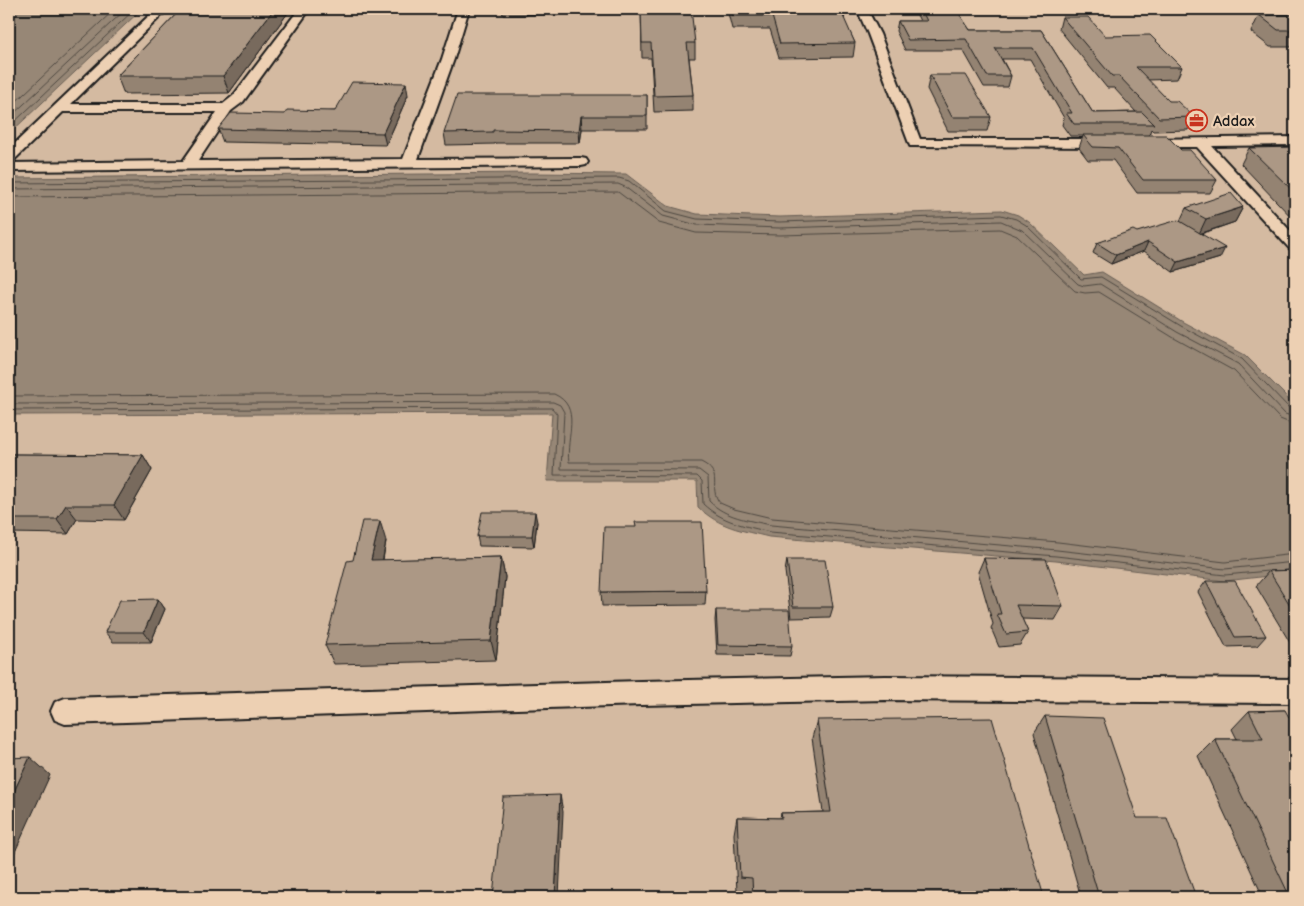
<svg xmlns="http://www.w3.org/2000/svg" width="1304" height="906" font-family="'Balsamiq Sans',sans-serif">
	<rect width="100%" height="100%" fill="#e5c9ad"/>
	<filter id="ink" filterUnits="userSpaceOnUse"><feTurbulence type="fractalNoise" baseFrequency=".02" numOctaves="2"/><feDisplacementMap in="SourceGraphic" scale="10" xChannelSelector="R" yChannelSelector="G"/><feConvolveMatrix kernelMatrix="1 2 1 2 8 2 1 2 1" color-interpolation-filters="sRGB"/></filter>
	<g filter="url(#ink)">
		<!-- built -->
		<g fill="#d4baa1">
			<path d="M142,9h1153v399l-11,-14 -39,-39 -62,-33 -99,-47 -55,-53 -27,-12 -222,7 -83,-3 -29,-8 -37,-29 -12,-4 -610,5v-44z"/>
			<path d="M553,413l-5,68h149l1,26 27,19 44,11 287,24 169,20 70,-8v324h-1286v-482z"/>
		</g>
		<!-- water -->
		<g fill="#978776" stroke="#665c52">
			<path d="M9,9h133l-133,125z"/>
			<path d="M532,173l94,1 42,32 29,8 83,3 222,-7 16,5 11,7 55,53 18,-3 81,50 62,33 39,39 11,14v165l-70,8 -169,-20 -287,-24c-28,-7 -49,-9 -71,-30l-1,-26h-150l5,-68 -543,2v-237z"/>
		</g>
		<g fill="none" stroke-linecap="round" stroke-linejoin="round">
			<!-- shore -->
			<g stroke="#4d4740" stroke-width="1">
				<path d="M9,108l106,-99"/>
				<path d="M9,118l117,-109"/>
				<path d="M9,127l126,-118"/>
				<path d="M9,183l610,-5 10,3 37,30 31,8 83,3 221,-7 15,4 10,6 55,54 20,-2 80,49 61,33 48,50 5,2"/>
				<path d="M9,189l609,-5 7,3 38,29 34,9 83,3 221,-7 21,9 56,54 6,2 16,-2 77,48 61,32 47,50 10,3"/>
				<path d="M9,197l609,-5 41,31 37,10 84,2 220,-6 17,7 58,55 10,2 14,-1 75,46 60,33 46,48 15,6"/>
				<path d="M9,396l545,-2c29,13 11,43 15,68h132c24,12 6,25 19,41l14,6 38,9 286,24 167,20 70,-8"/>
				<path d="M9,404l544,-2 7,3 4,7 -3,57 138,1 9,7 1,24c17,17 39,19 62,24l286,25 168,19 70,-7"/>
				<path d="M9,410l543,-2 5,6 -3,61 143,1 5,5 1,23c19,18 42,22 67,28l286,24 169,19 43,-4"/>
			</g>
			<defs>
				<g id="minor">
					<path d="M156,9h12l-97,95h152l10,-8 66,-87h11l-67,93 -12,9 -33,50 205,-2 39,-100 16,-50h11l-15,50 -36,100 163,-1 5,1 2,3 -2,3 -5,1 -572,5v-8l174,-2 34,-49h-154l-49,48 -5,1v-12z"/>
					<path d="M857,9h10l13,25 40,105h188l5,1 2,3 -2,3 -5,1 -198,-1 -42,-112z"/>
					<path d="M1295,137v8l-83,1 83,90v14l-6,-2 -92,-101h-51l-5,-1 -2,-3 2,-3 5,-1z"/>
					<path d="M885,676l410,3v24l-410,-3 -244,5 -576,19 -10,-4 -4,-9 4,-9 10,-4 576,-17z"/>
				</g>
			</defs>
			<!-- minor casing -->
			<use href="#minor" stroke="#1c1c1c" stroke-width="4"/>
			<!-- minor -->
			<use href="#minor" fill="#edd0b3" fill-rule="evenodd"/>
		</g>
		<!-- wall -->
		<g fill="#948372" stroke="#1c1c1c">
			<path d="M181,9h108l1,1 -61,83 -105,1 -7,-18z"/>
			<path d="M502,9h85v5l-84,1z"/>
			<path d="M641,9l54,34v15h-6l4,37v16l-39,1 -3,-54h-9z"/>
			<path d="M727,9h119l-2,11 11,23 -2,14 -74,1 -9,-29h-38z"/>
			<path d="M914,9h42l14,21h71l52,83 43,-1 -22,-24h-7l-48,-59 3,-12 43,19 77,31 -5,12 -29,1 21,21 25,16 -6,13 -35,1 -2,-2 -2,6 32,15 36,30 -7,13h-73l-24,-33h-25l-9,-12 4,-12h-13l-8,-11 2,-7 -34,-59h-28l9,17 -3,11h-24l-21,-37h-58l-9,-19 2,-10h22z"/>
			<path d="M1259,15h36v32h-25l-19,-15z"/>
			<path d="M930,75l61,42 -4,14h-39l-21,-42z"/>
			<path d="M408,95l-22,50 -163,-3 -5,-13 67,-15 50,-3z"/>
			<path d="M647,95v34h-65l-2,14h-85v1l-49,1 -2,-12z"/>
			<path d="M1295,147v74l-54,-57 8,-16z"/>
			<path d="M1243,207l-8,15 -34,12 19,24 -47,14 -29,-21 -33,13 -18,-11 4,-10 83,-22 6,-13z"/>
			<path d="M9,454l134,1 9,15 -28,50 -47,-1 -9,15 -59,-1z"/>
			<path d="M537,522l-3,25 -55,-1 -2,-10z"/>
			<path d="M386,541l-3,19 118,-3 4,20 -9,83 -162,4 -9,-19 28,-85z"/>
			<path d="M984,558l79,48 -8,14 -33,-1 6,13 -8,13 -21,2 -8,-19 2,-4 -15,-52z"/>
			<path d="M787,560l46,47 -3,10 -39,1 -6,-47z"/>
			<path d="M1295,570v81l-39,-65 13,-15z"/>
			<path d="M1206,581l60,55 -9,10 -31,1 -28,-55z"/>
			<path d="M706,591l-1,14 -103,1 -1,-14z"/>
			<path d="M158,599l7,10 -14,33h-38l-8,-10z"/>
			<path d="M716,610l76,36 -2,10 -73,-1 -2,-35z"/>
			<path d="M1285,710l10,187h-32l-65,-141 17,-17h22l-5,-10 17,-18z"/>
			<path d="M1045,716l92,102 59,79h-115l-47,-164z"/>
			<path d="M817,720l227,177h-295v-4l-12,-1 -3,-58 3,-17 43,1 1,-5 42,-1 -11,-74z"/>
		</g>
		<!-- shaded-wall -->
		<g fill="#786a5d" stroke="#1c1c1c">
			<path d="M274,9h15l1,1 -61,83 -6,-17z"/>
			<path d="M406,83l2,12 -22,50 -3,-12z"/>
			<path d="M581,116l1,13 -2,14 -1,-12z"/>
			<path d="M1243,207l-8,15 -36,12 7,-15z"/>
			<path d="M1148,242l-4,9 -33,13 5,-9z"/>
			<path d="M1225,248l-5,10 -47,14 5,-10z"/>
			<path d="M143,455l9,15 -28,50 -10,-15z"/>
			<path d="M66,505l11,14 -9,15 -11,-15z"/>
			<path d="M535,512l2,10 -3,25 -2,-11z"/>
			<path d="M380,521l6,20 -7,39 -8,-20z"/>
			<path d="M501,557l4,20 -9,83 -5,-19z"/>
			<path d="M158,599l7,10 -14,33 -7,-10z"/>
			<path d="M30,757l20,18 -41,90v-63z"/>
			<path d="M560,795l3,17 -4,85h-4z"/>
		</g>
		<!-- building -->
		<g fill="#ac9885" stroke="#1c1c1c">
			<path d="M181,9h93l-51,67h-106z"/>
			<path d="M641,9h50l4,34h-8l6,52 -39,1 -3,-53h-9z"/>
			<path d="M731,9h115h-6l15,34 -75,1 -8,-28h-39z"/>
			<path d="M921,9h35l14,21h71l52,83 49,-1 12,12h-80l-8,-11h6l-39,-65h-38l16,28h-24l-21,-37 -58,1 -10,-19h29z"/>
			<path d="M1259,15h36v15h-17z"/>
			<path d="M1062,17h26l17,19 45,-1 32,32h-46l33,34h8l17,16 -35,1 -40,-42h-7z"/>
			<path d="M930,75h36l25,42h-39z"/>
			<path d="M352,82l54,1 -23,50 -165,-4 13,-16 54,1 2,-4 48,1z"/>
			<path d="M457,95h190v21h-66l-2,15 -86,-1v2l-49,1z"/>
			<path d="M1083,135h83l15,15h9l27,30h-74l-25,-32 -25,-1z"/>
			<path d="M1295,147v46l-46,-45z"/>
			<path d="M1231,193l12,14 -37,12 -20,-11z"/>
			<path d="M1178,220l47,28 -47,14 -30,-20 -32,13 -19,-12 36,-13 4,2z"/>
			<path d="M9,454l134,1 -29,50h-48l-9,14h-48z"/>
			<path d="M482,512h53l-3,24h-55z"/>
			<path d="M362,521h18l-9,39 130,-3 -10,84 -166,4 22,-84 6,-1z"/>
			<path d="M635,522h67l4,69 -105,1 3,-65h32z"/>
			<path d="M984,558l62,1 17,47 -47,-1 12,27 -22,2 -9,-20h4z"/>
			<path d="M787,560h38l8,47h-40z"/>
			<path d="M1295,570v43l-26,-42z"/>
			<path d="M1206,581h29l31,55 -31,1z"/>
			<path d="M158,599l-14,33h-39l15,-32z"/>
			<path d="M716,610h73l3,36 -74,-1z"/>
			<path d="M1285,710l10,18v169h-5l-75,-158h48l-14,-28z"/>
			<path d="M1045,716l58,2 34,100h30l29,79h-97z"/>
			<path d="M992,718l52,179h-291l-1,-19 -12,-1 -3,-60 45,1 -1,-5 50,-1 -14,-92z"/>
			<path d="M30,757l-21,45v-44z"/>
			<path d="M560,795l-5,102h-62l10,-100z"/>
		</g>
	</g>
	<!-- icons -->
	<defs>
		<symbol id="office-ring" viewBox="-11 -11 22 22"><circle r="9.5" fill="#edd0b3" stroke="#c8321e" stroke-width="1.5"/><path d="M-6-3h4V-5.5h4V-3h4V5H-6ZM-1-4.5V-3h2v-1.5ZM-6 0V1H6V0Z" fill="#c8321e"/></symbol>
	</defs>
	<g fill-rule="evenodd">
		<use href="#office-ring" x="1184" y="108" width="25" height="25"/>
	</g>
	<g text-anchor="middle" stroke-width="4.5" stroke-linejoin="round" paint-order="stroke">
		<!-- far-poi labels -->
		<g font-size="15" fill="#1c1c1c" stroke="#edd0b3" text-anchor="start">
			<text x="1213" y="126">Addax</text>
		</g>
	</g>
	<!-- margin -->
	<rect width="1304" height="906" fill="none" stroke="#edd0b3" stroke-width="30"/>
	<rect x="15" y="15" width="1274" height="876" fill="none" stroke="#1c1c1c" stroke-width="2" filter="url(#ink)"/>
</svg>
